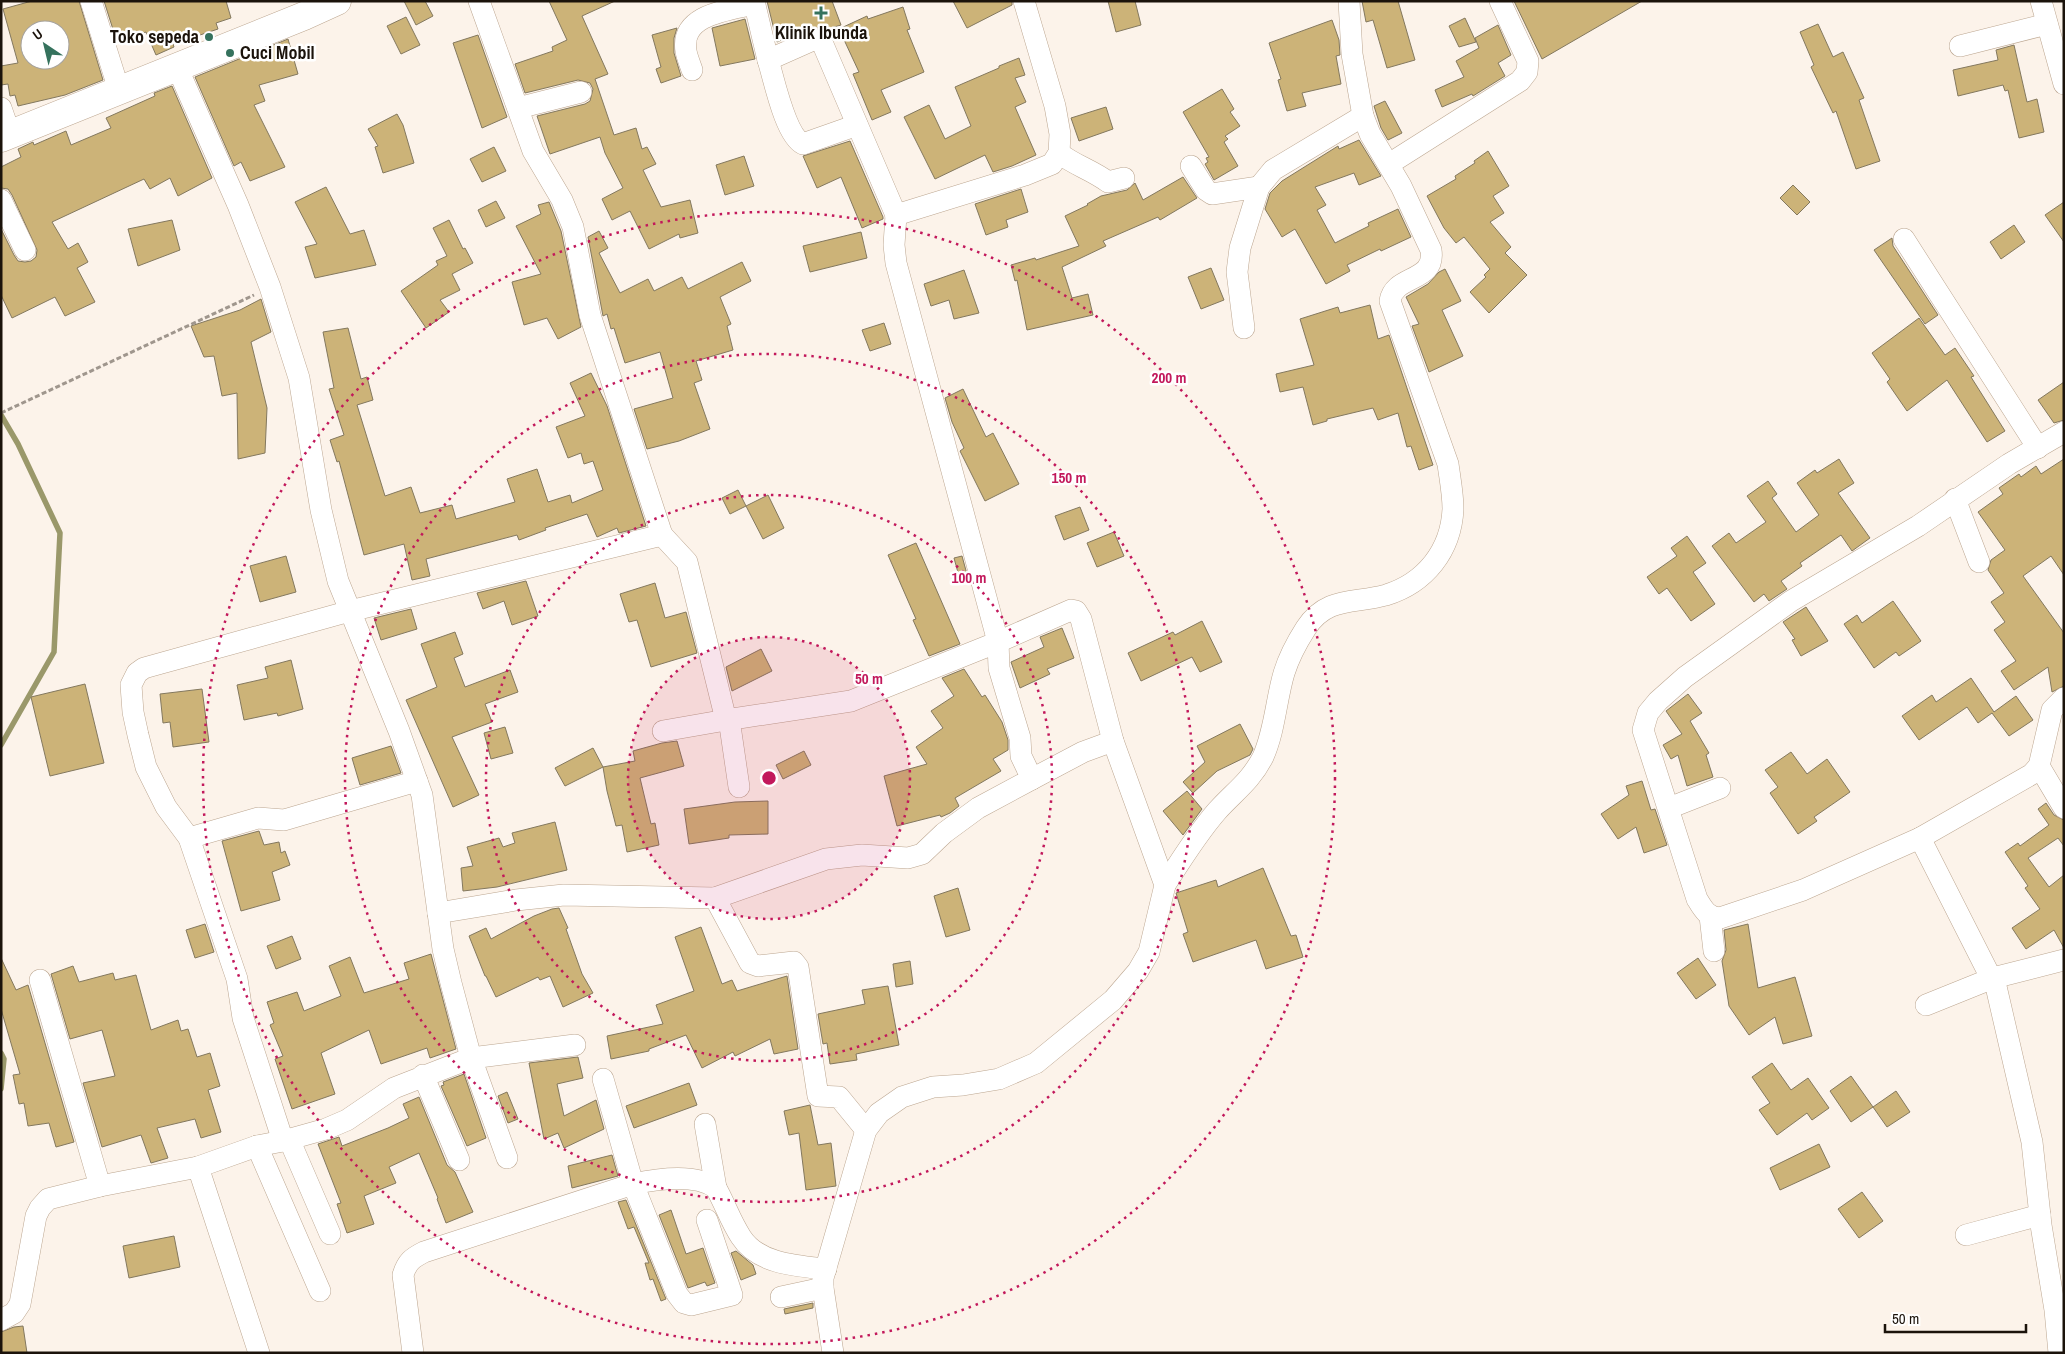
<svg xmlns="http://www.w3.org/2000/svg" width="2065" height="1354" font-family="'Archivo Narrow',sans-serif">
	<rect width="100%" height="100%" fill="#fcf3ea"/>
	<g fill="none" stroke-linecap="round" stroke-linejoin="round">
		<!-- stream -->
		<g stroke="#9a986a" stroke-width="5.5">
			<path d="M1,415l17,29 42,89 -6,119 -53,93"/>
			<path d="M1,1053l3,6 -3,30"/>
		</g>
	</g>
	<!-- building -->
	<g fill="#ccb378" stroke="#83785e" fill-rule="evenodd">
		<path d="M32,1h47l24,79 -38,15 -47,11 -3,-11 -5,1 -2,-12 -7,1v-19l17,-3 -15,-54zM30,30h30v30h-30z"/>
		<path d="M104,1h122l5,17 -15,5 2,6 -45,15 1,3 -18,8 -10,-23 -29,10z"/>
		<path d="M404,1h21l8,15 -17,9z"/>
		<path d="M549,1h66l-33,15 26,58 -13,5 19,56 22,-7 6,21 5,-2 9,17 -13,6 18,37 29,-7 8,33 -18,5 -1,-4 -30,15 -19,-38 -18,9 -10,-21 21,-11 -18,-35 -5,-16 -50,17 -13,-38 48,-12 5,-3 3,-12 -3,-6 -12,-3 -53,13 -10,-29 38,-13 -1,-4 15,-7z"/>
		<path d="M767,1h65l9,24 -13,4 -7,-1h-13l-31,14z"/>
		<path d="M953,1h59v4l-45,23z"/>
		<path d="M1108,1h27l6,24 -25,7z"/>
		<path d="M1362,1h36l17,59 -28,8 -14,-48 -7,2z"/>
		<path d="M1514,1h128l-100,58z"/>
		<path d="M903,7l7,22 -3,1 17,42 -43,18 10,22 -19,8 -19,-46 6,-2 -20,-43 28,-13 1,3z"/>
		<path d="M406,17l14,28 -19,9 -14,-28z"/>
		<path d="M1465,18l11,24 -17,5 -10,-21z"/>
		<path d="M745,19l10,40 -35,7 -8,-38z"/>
		<path d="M1332,20l7,20 1,15 -4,1 5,28 -39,9 4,13 -19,5 -9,-31 3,-1 -12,-36z"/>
		<path d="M1818,24l15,33 10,-5 21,46 -5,2 21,61 -24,8 -20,-58 -3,2 -22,-46 3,-2 -14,-33z"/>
		<path d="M1498,25l13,30 -13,8 7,13 -32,20 -1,-2 -30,13 -7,-17 29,-13 -8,-16 23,-13 -4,-10z"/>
		<path d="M677,28l-3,10v15l7,23 -20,7 -5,-14 5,-2 -9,-32z"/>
		<path d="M478,35l29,82 -25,11 -29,-85z"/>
		<path d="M288,39l10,35 -39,11 6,16 -11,4 31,62 -35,14 -9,-19 -7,4 -39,-89z"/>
		<path d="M2014,45l13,57 10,-3 7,33 -25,6 -11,-48 -3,1 -2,-6 -45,11 -5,-26 45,-10 -2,-10z"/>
		<path d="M1019,58l6,17 -10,3 11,24 -11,5 21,48 -24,11 -19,6 -8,-17 -50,24 -31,-62 25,-12 16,34 26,-13 -16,-39 44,-19v-2z"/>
		<path d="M172,86l40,92 -34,18 -8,-18 -20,11 -6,-10 -92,43 16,27 10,-6 10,19 -11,6 18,34 -30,14 -10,-19 -43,21 -11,-23v-66l13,26 4,6 7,1 6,-1 5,-4 1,-7 -25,-55 -4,-6 -7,-1v-21l20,-10 -3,-8 15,-7 1,3 32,-14 5,14 40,-17 -5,-10 49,-22 -1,-3z"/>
		<path d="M1222,89l12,20 -4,3 10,14 -15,10 3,3 -4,3 14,24 -24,14 -9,-16 3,-2 -2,-4 3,-1 -26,-45z"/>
		<path d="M1385,101l17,32 -14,7 -7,-12 -7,-22z"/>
		<path d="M1106,107l7,22 -34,12 -8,-23z"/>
		<path d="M397,114l6,11 11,38 -31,10 -8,-26 3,-1 -10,-17z"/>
		<path d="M1359,140l22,36 -22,9 -5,-12 -39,14 11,18 -9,5 18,33 34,-17 -1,-3 30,-14 13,28 -30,14 -1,-2 -33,16 3,6 -24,13 -31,-55 -13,8 -17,-28 5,-16 12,-12 56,-35 1,3z"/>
		<path d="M850,141l33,76v2l-21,9 -21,-51 -24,11 -14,-32z"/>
		<path d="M494,147l12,24 -24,11 -12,-23z"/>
		<path d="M1488,151l21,35 -16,10 11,17 -14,9 21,25 -6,6 22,22 -38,38 -19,-21 16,-15 -2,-2 6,-6 -26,-32 -8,6 -12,-15 -17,-32 29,-17 -1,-3 20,-13 -1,-2z"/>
		<path d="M744,156l10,30 -29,9 -9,-30z"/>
		<path d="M1183,177l14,21 -37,22 -2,-3 -55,24 3,5 -44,21 10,31 16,-4 5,21 -66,15 -10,-50 -2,1 -4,-16 24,-7 1,2 43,-14 -14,-30 23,-11 -1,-1 14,-8 26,-6 8,-7 8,17z"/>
		<path d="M1793,185l17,17 -13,13 -17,-17z"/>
		<path d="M326,187l24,47 14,-4 12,35 -61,13 -10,-31 12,-3 -22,-42z"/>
		<path d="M1021,189l7,23 -22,8 2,7 -22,8 -11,-31z"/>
		<path d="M496,201l9,17 -19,9 -8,-17z"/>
		<path d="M549,202l12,29 20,96 -23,12 -11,-21 -23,7 -12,-43 29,-8 -25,-48 25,-12 -3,-9z"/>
		<path d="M2064,202v40l-19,-27z"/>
		<path d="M172,220l8,30 -42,16 -10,-37z"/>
		<path d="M449,220l14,29 2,-1 8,15 -21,11 8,16 -20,10 9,12 -23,16 -25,-37 37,-26 -2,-4 11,-5 -14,-28z"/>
		<path d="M2014,225l11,17 -24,17 -11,-17z"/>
		<path d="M599,231l9,17 -9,5 21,40 28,-14 6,12 28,-14 6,12 54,-27 9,19 -31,16 11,27 -4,2 6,24 -37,11 6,19 -8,3 16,46 -31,12 -32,8 -13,-40 39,-11 -13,-46 -35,11 -11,-35 -3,1 -4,-15 -4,2 -15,-79z"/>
		<path d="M861,232l6,26 -57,14 -7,-26z"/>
		<path d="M1892,238l1,8 45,69 -13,9 -51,-74z"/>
		<path d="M1211,268l13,32 -23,9 -13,-32z"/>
		<path d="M1445,269l16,32 -19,9 21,46 -34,16 -17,-46 7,-2 -13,-27 22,-13 11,-12z"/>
		<path d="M964,270l15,43 -25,6 -5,-19 -18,6 -7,-22z"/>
		<path d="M261,299l10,33 -20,10 16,66 -2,45 -27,6 -1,-66 -15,3 -8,-40 -10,1 -13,-31 49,-16z"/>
		<path d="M1370,305l8,34 11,-4 44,130 -14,5 -8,-24 -4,1 -9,-34 -20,7 -5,-12 -46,11v2l-14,4 -10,-38 -23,5 -4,-18 38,-9 -14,-46 38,-12 2,6z"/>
		<path d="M1919,318l26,37 10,-7 19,28 -3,1 34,54 -18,11 -40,-62 -40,31 -20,-29 3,-3 -18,-26z"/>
		<path d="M884,323l7,21 -21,7 -8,-21z"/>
		<path d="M348,328l13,51 6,-2 6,23 -16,5 28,91 26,-9 9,26 32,-8 4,14 59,-17 -8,-23 30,-10 11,33 22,-7 2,8 31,-13 -10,-29 -9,3 -3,-11 -13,5 -12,-31 29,-11 -15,-33 21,-10 16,33 39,120 -27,7 -2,-5 -20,9 -10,-23 -42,14 1,2 -27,10 -2,-5 -91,24 4,17 -18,4 -8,-36 -40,11 -25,-94 -2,1 -7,-22 14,-5 -15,-46 5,-1 -11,-56z"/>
		<path d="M2064,382v38l-10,3 -16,-23z"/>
		<path d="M963,389l23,48 7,-4 26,51 -34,17 -25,-50 4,-3 -12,-26 -7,-24z"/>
		<path d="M1839,459l15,24 -16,10 32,45 -18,13 -11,-16 -41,28 2,3 -21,15 6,8 -18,12 -5,-7 -10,8 -42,-56 17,-13 7,10 30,-21 -19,-26 21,-15 9,13 -5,4 24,34 23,-17 -22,-32 18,-13 2,3z"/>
		<path d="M2064,459v116l-13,-19 -28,20 41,57v53l-12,6 -4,-25 -34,23 -13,-19 15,-10 -22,-31 11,-8 -14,-20 13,-9 -16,-23 3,-10 14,-10 -27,-38 25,-18 -4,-6 20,-14 2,3 15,-11 5,8z"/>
		<path d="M738,490l8,16 -16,8 -8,-16z"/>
		<path d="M768,495l16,33 -21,11 -17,-33z"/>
		<path d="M1080,507l9,23 -25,10 -9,-24z"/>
		<path d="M1114,532l10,24 -27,11 -10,-24z"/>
		<path d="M1687,536l19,27 -13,9 22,32 -24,17 -24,-33 -8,6 -12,-17 30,-21 -6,-8z"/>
		<path d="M916,543l44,101 -31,12 -16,-36 3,-1 -28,-64z"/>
		<path d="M286,556l10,36 -36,10 -10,-36z"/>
		<path d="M962,556l6,22 -8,2 -6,-22z"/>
		<path d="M526,581l12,35 -26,9 -8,-24 -21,8 -6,-16z"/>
		<path d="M655,583l10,35 21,-6 11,41 -46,14 -14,-47 -8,2 -9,-28z"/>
		<path d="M1893,601l28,40 -22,15 -3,-4 -22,16 -30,-44 13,-9 5,8z"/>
		<path d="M1806,607l22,34 -27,15 -9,-16 3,-1 -12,-17z"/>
		<path d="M411,609l6,20 -36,11 -7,-22z"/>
		<path d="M1202,621l20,41 -22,10 -8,-15 -51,24 -13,-28 45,-21 2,3z"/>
		<path d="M1062,628l12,30 -27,11 3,5 -30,14 -9,-26 33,-15 -4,-10z"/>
		<path d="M455,632l8,22 -9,4 11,29 45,-17 8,22 -33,12 7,18 -40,15 27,58 -26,12 -47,-107 31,-13 -16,-43z"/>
		<path d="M761,649l11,22 -40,20 -6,-24z"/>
		<path d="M291,660l12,49 -25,7 -1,-3 -33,7 -7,-35 31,-7 -3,-11z"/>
		<path d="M964,669l18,28 3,-2 17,27 6,18v10l-15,9 8,12 -46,27 4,8 -9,7 -9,4 -1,-2 -43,11 -13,-50 43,-12 -11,-17 27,-19 -12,-17 23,-15 -12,-18z"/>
		<path d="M1971,678l23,34 22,-16 17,24 -24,16 -17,-23 -14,10 -11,-16 -48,33 -17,-24 30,-21 4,7z"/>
		<path d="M85,684l19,79 -54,13 -19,-79z"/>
		<path d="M202,689l7,53 -36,5 -3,-25 -7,1 -3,-29z"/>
		<path d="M1688,694l14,19 -12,8 19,32 -3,2 7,22 -26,9 -9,-31 -7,4 -8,-14 19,-11 -16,-23z"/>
		<path d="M1240,724l13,25 -3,6 -33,16 -24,22 -10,-11 22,-20 -8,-16z"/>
		<path d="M505,727l8,26 -22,6 -7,-26z"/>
		<path d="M677,741l7,25 -44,12 11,46 4,-1 4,22 -32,7 -5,-27 -6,1 -9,-35 -4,-24 32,-6 -2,-10 29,-8z"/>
		<path d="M391,746l10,27 -41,12 -8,-27z"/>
		<path d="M593,748l10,19 -38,19 -10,-18z"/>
		<path d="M804,751l7,14 -28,14 -7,-14z"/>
		<path d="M1791,752l16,22 20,-15 23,33 -36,25 3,4 -19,13 -28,-41 8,-6 -13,-17z"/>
		<path d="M1642,781l9,29 4,-1 12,36 -23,8 -8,-26 -18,12 -17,-25 28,-19 -3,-9z"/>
		<path d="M1187,791l15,18 -19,26 -20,-24z"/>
		<path d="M768,801v33l-39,1v3l-40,6 -5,-35 51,-7z"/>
		<path d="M2046,803l8,12 10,5v26l-6,-8 -30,20 21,29 15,-12v73l-10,-18 -28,19 -14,-21 28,-19 -15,-21 3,-2 -23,-34 13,-9 2,3 29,-21 -11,-16z"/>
		<path d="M555,822l12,48 -70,17 -34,4 -2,-23 12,-2 -6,-19 32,-9 4,9 12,-4 -3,-10z"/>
		<path d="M259,831l5,14 15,-3 2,11 4,-2 5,14 -18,7 8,28 -39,11 -19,-70z"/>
		<path d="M1263,868l28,68 5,-1 7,22 -37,12 -10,-29 -63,22 -10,-28 5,-2 -12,-39 40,-13 2,7z"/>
		<path d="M958,888l12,42 -24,7 -12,-41z"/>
		<path d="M559,908l9,20 -2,1 16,45 11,19 -30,14 -13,-31 -10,4 -2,-3 -42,20 -10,-21h-1l-16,-40 17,-8 5,11 43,-23 18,-7z"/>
		<path d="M205,924l9,28 -19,6 -9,-28z"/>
		<path d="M1748,924l10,64 37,-11 17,59 -29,8 -8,-27 -26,18 -20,-29 -7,-45 4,-11 -2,-20z"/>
		<path d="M701,927l21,57 10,-4 5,11 50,-15 11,73 -24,5 -4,-15 -35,17 -2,-4 -31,16 -16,-33 -37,14v2l-38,8 -4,-23 56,-12 -7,-19 38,-14 -19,-54z"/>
		<path d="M292,936l9,23 -25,10 -9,-23z"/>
		<path d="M431,954l25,95 -26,9 -3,-10 -46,16 -12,-34 -48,23 14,41 -43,15 -17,-50 8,-3 -13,-31 4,-2 -7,-21 30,-10 7,19 37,-15 -12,-30 21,-9 14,36 45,-14 -5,-16z"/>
		<path d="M1,958l15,32 12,-5 46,157 -18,5 -7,-24 -21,3 -4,-23 -5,1 -6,-29 7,-1 -19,-65z"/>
		<path d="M1698,958l18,27 -20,14 -19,-26z"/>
		<path d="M910,961l3,23 -17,3 -3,-23z"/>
		<path d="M73,966l6,16 34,-9 2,7 21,-5 15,55 27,-10 3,11 7,-2 9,28 13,-4 10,33 -12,4 13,42 -20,6 -6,-19 -38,9 11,30 -17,5 -10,-28 -39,12 -19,-64 32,-7 -13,-46 -32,9 -19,-65z"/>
		<path d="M888,986l11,59 -43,9 1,6 -27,4 -3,-21 -4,1 -5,-30 47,-10 -3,-14z"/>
		<path d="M578,1057l5,21 -26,6 7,32 32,-16 8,29 -40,19 -6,-15 -14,6 -15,-76z"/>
		<path d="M1772,1063l19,27 17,-12 21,30 -17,12 -5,-7 -30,22 -18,-25 11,-7 -18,-26z"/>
		<path d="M464,1074l22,64 -19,8 -26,-60 3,-1 -1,-3z"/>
		<path d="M1851,1076l22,31 -22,15 -21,-31z"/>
		<path d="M689,1083l8,22 -63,23 -8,-22z"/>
		<path d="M1896,1091l14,21 -23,15 -14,-20z"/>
		<path d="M507,1092l11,27 -10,4 -10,-27z"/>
		<path d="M419,1097l28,68 8,7 18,40 -27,11 -9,-24 1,-1 -19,-45 -30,14 7,16 -32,13 10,28 -27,9 -10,-29 4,-1 -23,-59 21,-7 3,9 46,-18 21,-10 -6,-14z"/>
		<path d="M810,1105l8,40 13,-2 5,43 -30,4 -7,-57 -10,2 -5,-24z"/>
		<path d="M1819,1144l11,23 -50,23 -10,-22z"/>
		<path d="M612,1155l6,21 -46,12 -4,-22z"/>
		<path d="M1862,1192l21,29 -24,17 -21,-29z"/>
		<path d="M626,1200l40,99 -5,2 -8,-22 -3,1 -5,-17h4l-15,-36 -6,2 -10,-27z"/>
		<path d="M671,1210l15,44 17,-6 12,35 -8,3 -2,-4 -17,6 -29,-73z"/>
		<path d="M174,1236l6,31 -51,11 -6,-32z"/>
		<path d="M736,1251l17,14 3,9 -15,6 -10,-27z"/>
		<path d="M813,1303v5l-28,6 -1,-5z"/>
		<path d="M23,1326l4,27h-26v-21l13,-5z"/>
	</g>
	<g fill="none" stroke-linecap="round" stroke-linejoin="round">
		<defs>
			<g id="minor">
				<path d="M91,1l28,89"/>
				<path d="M479,1l54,150 29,49 11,27 17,88 72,220 -312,76 -188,52 -18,5 -7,5 -6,12 2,27 5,23 8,32 20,40 23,31 48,141 6,39 40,123 43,-12 21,-9 47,-32 77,-30 104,-13"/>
				<path d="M754,1l14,59 45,-20h8l75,175 129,-40 27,-11 7,-11 1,-19 -5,-28 -31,-105"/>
				<path d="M2041,1l23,83"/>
				<path d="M1960,46l87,-22"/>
				<path d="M768,60c6,19 17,75 35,84l54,-19"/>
				<path d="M177,67l61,138 32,82 29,91 22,132 17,71 61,150 23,64 21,154 8,34 20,75 36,100"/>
				<path d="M692,70c-2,-6 -5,-13 -6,-19 -6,-37 43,-41 68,-47"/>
				<path d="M1,108l9,26"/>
				<path d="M518,108l63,-16"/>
				<path d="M1059,153c15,12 33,17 49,29l16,-4"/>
				<path d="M1389,164l131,-83 7,-9 1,-11 -28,-60"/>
				<path d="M1191,166l15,24 6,4 47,-7"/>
				<path d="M1,200l24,50"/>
				<path d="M1904,239l134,209"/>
				<path d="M1244,328l-7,-56 3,-24 19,-61 14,-17 90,-54"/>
				<path d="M2064,432l-55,32 -91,62 -127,75 -106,76 -27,24 -10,12 -5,17 54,169c6,10 10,18 23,19l83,-28 117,-52 112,-64 7,-8 13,-56 12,-12"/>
				<path d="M1955,499l24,63"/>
				<path d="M662,535l25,27 39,158 125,-19 147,-59 1,26 21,70 1,18 11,23 -54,29 -34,25 -22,21 -14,4 -46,-3 -36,4 -111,39"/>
				<path d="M729,719l10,68"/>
				<path d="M663,731l63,-11"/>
				<path d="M2039,766l25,42"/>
				<path d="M1032,779l51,-27 30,-11"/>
				<path d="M1669,808l51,-20"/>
				<path d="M189,838l69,-20 26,2 133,-39"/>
				<path d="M1920,838l68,134 5,6 71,-18"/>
				<path d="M1165,885c16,-25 32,-51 52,-74 18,-20 33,-29 46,-54 12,-27 13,-57 21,-84 5,-16 13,-31 22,-45 21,-32 48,-24 80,-33 39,-12 65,-44 67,-86 0,-15 -3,-30 -5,-45l-58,-163c4,-27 46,-18 41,-51l-30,-64 -31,-52 -7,-18 -11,-62 -3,-53"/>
				<path d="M438,913l78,-13 48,-5 151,3 35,65 8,3 36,-4 4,5 20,129 21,1 27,33"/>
				<path d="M1710,916l4,35"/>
				<path d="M40,980l60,206"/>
				<path d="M1926,1005l67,-27 2,4 37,160 9,83 14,85 4,43"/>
				<path d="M423,1075l36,85"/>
				<path d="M603,1079l30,105c23,-5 63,-11 83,4 9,16 15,34 25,49 17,27 56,29 85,32"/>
				<path d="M705,1124l11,64"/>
				<path d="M289,1139l41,95"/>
				<path d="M257,1146l63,145"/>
				<path d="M1966,1235l74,-20"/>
				<path d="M781,1297l42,-9"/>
				<path d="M1,1320l13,-7 6,-9 16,-88 4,-8 8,-9 52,-13 98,-19"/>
				<path d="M259,1353l-61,-186 59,-21 26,-5"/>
				<path d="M413,1353l-10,-78c4,-13 9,-17 21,-23l209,-68 44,110 7,9 7,2 41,-10 -25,-75"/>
				<path d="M833,1353l-10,-65v-10l43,-148 13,-17 23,-16 31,-10 30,-2 36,-6 37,-16 77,-63 25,-29 11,-19 16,-67 -52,-144 -32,-122 -5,-8 -5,-1 -73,32 -102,-379 -2,-18 2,-30"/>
			</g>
			<path id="major" d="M1,138l303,-122 33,-15"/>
		</defs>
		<!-- minor casing -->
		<use href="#minor" stroke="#bca690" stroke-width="22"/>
		<!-- major casing -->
		<use href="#major" stroke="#bca690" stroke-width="29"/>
		<!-- path -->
		<path stroke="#9f968d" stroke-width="3" stroke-dasharray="5 2.5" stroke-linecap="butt" d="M1,413l253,-118"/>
		<!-- minor -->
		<use href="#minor" stroke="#fff" stroke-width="21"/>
		<!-- major -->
		<use href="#major" stroke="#fff" stroke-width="28"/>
	</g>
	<!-- distance rings -->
	<circle cx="769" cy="778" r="141" fill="#c2185b" fill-opacity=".12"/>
	<g fill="none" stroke="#c2185b" stroke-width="2.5" stroke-dasharray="2.5 5">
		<circle cx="769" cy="778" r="141"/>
		<circle cx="769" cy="778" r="283"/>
		<circle cx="769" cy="778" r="424"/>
		<circle cx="769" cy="778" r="566"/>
	</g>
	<!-- markers -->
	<g fill="#35725d" stroke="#fff" stroke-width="2">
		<path d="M818.5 5.5h5v5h5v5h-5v5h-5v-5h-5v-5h5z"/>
		<circle cx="209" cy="37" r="5"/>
		<circle cx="230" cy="53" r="5"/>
	</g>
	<g text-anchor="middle" stroke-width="5" stroke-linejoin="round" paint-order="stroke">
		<!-- poi labels -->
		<g font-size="18" font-weight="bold" fill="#1b130b" stroke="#fff">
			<text x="821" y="39">Klinik Ibunda</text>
			<text x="199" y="43" text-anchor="end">Toko sepeda</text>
			<text x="240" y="59" text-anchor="start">Cuci Mobil</text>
		</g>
	</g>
	<circle cx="769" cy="778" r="8" fill="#c2185b" stroke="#fff" stroke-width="2.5"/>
	<g font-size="15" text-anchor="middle" font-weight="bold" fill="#c2185b" stroke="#fff" stroke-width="5" stroke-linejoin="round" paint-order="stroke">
		<text x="1169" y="383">200 m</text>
		<text x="1069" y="483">150 m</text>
		<text x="969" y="583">100 m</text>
		<text x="869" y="684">50 m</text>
	</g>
	<!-- border -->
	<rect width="2065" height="1354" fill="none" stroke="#1b130b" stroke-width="5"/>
	<!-- north arrow -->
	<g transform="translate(45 45) rotate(325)"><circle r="24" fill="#ffffff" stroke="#a4a19d"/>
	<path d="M0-4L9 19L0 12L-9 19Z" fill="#35725d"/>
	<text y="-8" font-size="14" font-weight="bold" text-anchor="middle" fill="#1b130b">U</text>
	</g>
	<!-- scale -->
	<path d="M1885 1324v8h141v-8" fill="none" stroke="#1b130b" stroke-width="2.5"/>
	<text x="1892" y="1324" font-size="15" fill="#1b130b" stroke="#ffffff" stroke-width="4" paint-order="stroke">50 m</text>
</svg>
